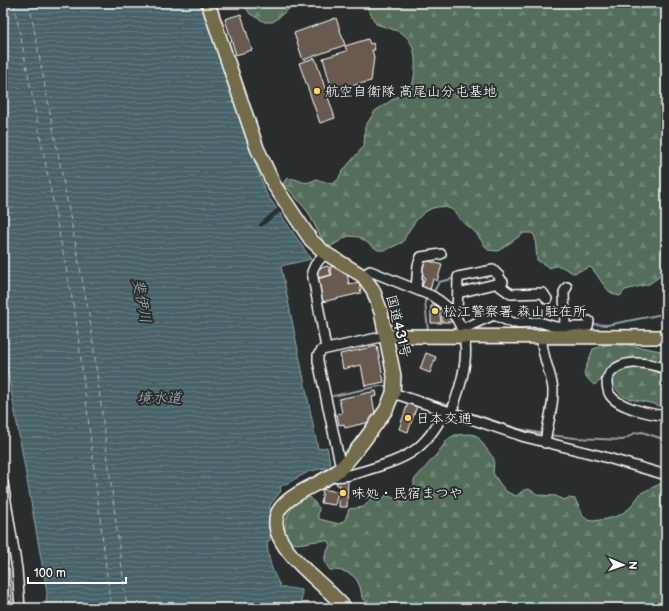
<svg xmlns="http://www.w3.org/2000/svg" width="669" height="611" font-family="'Balsamiq Sans','Klee One',sans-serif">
	<defs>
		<pattern id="forest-firs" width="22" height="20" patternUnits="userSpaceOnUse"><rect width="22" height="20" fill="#556e5c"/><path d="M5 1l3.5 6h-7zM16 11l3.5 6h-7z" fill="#6e8474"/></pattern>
		<pattern id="water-rules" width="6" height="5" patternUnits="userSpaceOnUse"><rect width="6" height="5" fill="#466469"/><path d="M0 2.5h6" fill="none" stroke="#627b80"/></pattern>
	</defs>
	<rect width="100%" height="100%" fill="#2a2d2e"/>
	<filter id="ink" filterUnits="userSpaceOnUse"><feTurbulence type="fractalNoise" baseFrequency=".025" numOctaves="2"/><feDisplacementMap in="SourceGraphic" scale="8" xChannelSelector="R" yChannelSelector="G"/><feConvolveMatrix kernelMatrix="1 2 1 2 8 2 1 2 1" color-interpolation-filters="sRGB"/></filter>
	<g filter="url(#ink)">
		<!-- forest -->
		<g fill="url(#forest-firs)" stroke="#aab6ae">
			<path d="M224,3h72l-23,19h-8l-15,-8 -5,-8h-8z"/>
			<path d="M365,3h301v269l-17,12 -24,6 -5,6c-16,-2 -19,-20 -30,-29l-16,6c-10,-3 -13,-11 -24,-5l-13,-8 -2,-23 -3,-4h-8l-26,18 -10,-1c-5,-6 -9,-14 -15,-20 -4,-4 -9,-5 -12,-9 -3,-4 -6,-10 -10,-12 -23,-10 -40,15 -48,33l-17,8h-8l-19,-13 -11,-1 -18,11 -6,-4 -16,-31 -16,-19 -9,-9 3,-5c13,-3 16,9 30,0l16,5 6,-4 3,-7 23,-27 1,-19 10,-16 37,-24c4,-16 7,-42 -9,-53 -8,-5 -19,-7 -27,-10z"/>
			<path d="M619,343l47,9v57c-7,-3 -14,-6 -21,-7 -19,-4 -25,-3 -34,-22l-8,-1 -9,6 -6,-6 -4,-6 9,-24 12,-4z"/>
			<path d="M471,434l6,2 17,23 -1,14 7,11 7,8 9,4 8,-6 5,-1 9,6 18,1 7,4 6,-2 6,1 9,18 4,3 5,1 14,-2 13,-4 10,-7 11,-15 25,-12v127h-289l-15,-10c-2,-21 -11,-28 -32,-28l-5,-7v-7l5,-11 -2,-4c-14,-2 -26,5 -40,2 -8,-19 1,-42 22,-46l9,11 -1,8 1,3 20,5 6,-4 4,-11 15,-2 7,-9 9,4 6,-7 20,8c8,-5 8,-14 8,-23l23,-26 11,-15 7,-4z"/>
		</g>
		<!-- water -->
		<path fill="url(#water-rules)" stroke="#90a2a5" d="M3,3h194l9,10 32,97 2,10 26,73 45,66 -30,7 37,183 9,-2 4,20 -21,4 -30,16 1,4 -11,14v35l-3,2c1,17 5,30 14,45l21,3 -1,18h-255l1,-16 -44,-247z"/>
		<!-- pier -->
		<path fill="#2a2d2e" d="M279,207l3,4 -21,16 -3,-2z"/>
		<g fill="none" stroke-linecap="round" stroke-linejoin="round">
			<!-- stream -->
			<g stroke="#90a2a5" stroke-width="2">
				<path d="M433,293l6,-11 17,-4"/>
				<path d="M590,324l17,1 51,-10h8"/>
				<path d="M428,331l-3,-30 4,-4"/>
				<path d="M333,396l47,-10h8"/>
				<path d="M421,397l29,9"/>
				<path d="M455,408l64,21 25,5"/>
				<path d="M549,435l26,3 48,2 12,-7 7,-1 24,8"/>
			</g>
			<!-- ferry -->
			<g stroke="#acb9bc" stroke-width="1" stroke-dasharray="5 4" stroke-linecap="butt">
				<path d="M14,3l62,316 35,289"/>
				<path d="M29,3l61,317 37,288"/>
			</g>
		</g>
		<!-- building -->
		<g fill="#685a4f" stroke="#fff">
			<path d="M241,14l11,36 -16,5 -11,-36z"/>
			<path d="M336,18l9,27 -42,15 -9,-27z"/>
			<path d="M368,39l2,5 3,-1 2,7h-3l2,7 -3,24 -20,5 1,2 -19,6 -10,-36 24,-7 -2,-5z"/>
			<path d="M315,58l20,60 -15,5 -21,-60z"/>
			<path d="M426,260l16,5 -5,16 -4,-2 -3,11 -8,-3 3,-10 -5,-4z"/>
			<path d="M328,266l3,9 -14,3 -2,-9z"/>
			<path d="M335,266l12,7 2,11 10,-2 2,11 -39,9 -5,-23 15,-4 -2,-8z"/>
			<path d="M431,306h8l2,17h-10z"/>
			<path d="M442,311h9l1,11h-10z"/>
			<path d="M377,346l7,36 -19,4 -4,-21 -18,4 -3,-15z"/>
			<path d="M426,353l10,4 -6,16 -10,-4z"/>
			<path d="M376,391l1,5 -5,1 4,21 -3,3 -28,7 -1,-4 -5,1 -2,-11 5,-1 -3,-14z"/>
			<path d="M408,403l9,3 -9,26 -9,-3z"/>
			<path d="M348,478l-1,29h-8l1,-22h-3l-1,-4z"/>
			<path d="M323,489l15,3 -3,13 -14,-2z"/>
			<path d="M3,548h3l1,17 -4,1z"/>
			<path d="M3,568h6l3,33 -9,1z"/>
			<path d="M11,602l1,6h-9v-5z"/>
		</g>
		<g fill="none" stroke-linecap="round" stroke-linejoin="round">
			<defs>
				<g id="minor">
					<path d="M325,253l-10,12 -3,7 14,76"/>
					<path d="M363,276l7,-5 62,25c48,28 35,73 19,117"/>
					<path d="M458,277l35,-7 6,6 3,6"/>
					<path d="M497,284l14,10 32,-1 4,6"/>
					<path d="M416,289l2,-24 3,-8 20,-3"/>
					<path d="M458,293l45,-11"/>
					<path d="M457,316l1,-37"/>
					<path d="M565,327l-1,-35 3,-5"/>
					<path d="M462,329l32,-14 19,8 26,-1 17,5h29l3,-1 1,-5"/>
					<path d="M542,340c0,17 9,32 11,49 1,18 -6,36 -8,54"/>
					<path d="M666,369c-19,-7 -49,-12 -59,10 0,5 0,11 3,16 9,13 41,19 56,21"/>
					<path d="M393,393l132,44 76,19 65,19"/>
					<path d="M341,468l-23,-107v-6l4,-5 64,-14"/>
					<path d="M331,476c11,2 23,-2 33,-5 43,-13 60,-19 81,-60"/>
					<path d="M3,483l14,86 3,39"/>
				</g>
				<g id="highway">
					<path d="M208,3l49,145 17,37 37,55 14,13 38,23 10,14 8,22 13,64 -1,17 -7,17c-14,19 -28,41 -45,58 -22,22 -85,29 -59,74 13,23 45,45 63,66"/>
					<path d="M386,336l280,1"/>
				</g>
			</defs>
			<!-- minor casing -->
			<use href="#minor" stroke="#fff" stroke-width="12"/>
			<!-- highway casing -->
			<use href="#highway" stroke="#fff" stroke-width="16"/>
			<!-- minor -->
			<use href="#minor" stroke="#2a2d2e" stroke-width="9"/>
			<!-- highway -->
			<use href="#highway" stroke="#736c4b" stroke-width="13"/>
		</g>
	</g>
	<!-- markers -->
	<g fill="#ffd166" stroke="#2a2d2e" stroke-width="1.5">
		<circle cx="317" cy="91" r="4"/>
		<circle cx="435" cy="311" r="4"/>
		<circle cx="408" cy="418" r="4"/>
		<circle cx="343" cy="493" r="4"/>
	</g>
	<g text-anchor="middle" stroke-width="4" stroke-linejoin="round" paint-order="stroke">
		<!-- poi labels -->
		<g font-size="14" fill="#fff" stroke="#2a2d2e" text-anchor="start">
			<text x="325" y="96">航空自衛隊 高尾山分屯基地</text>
			<text x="443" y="316">松江警察署 森山駐在所</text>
			<text x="416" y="423">日本交通</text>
			<text x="351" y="498">味処・民宿まつや</text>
		</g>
		<!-- street labels -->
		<g font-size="14" fill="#fff" stroke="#2a2d2e">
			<text transform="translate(399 326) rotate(76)" y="5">国道431号</text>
		</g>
		<!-- water labels -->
		<g font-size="15" font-style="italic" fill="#acb9bc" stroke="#2a2d2e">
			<text transform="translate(142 301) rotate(79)" y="5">斐伊川</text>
			<text x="159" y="403">境水道</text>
		</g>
	</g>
	<!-- margin -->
	<rect width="669" height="611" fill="none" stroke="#2a2d2e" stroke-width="16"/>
	<rect x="8" y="8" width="653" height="595" fill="none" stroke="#fff" stroke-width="1.5" filter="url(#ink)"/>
	<!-- north arrow -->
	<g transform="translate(623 565) rotate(92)" stroke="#2a2d2e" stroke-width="3" paint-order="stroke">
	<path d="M0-3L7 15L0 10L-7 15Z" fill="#ffffff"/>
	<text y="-6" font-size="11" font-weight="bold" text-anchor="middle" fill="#ffffff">N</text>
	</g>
	<!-- scale -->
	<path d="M28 577v6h98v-6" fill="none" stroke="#ffffff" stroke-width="2"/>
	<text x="34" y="577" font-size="12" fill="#ffffff" stroke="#2a2d2e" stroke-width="3" paint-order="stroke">100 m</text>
</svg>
